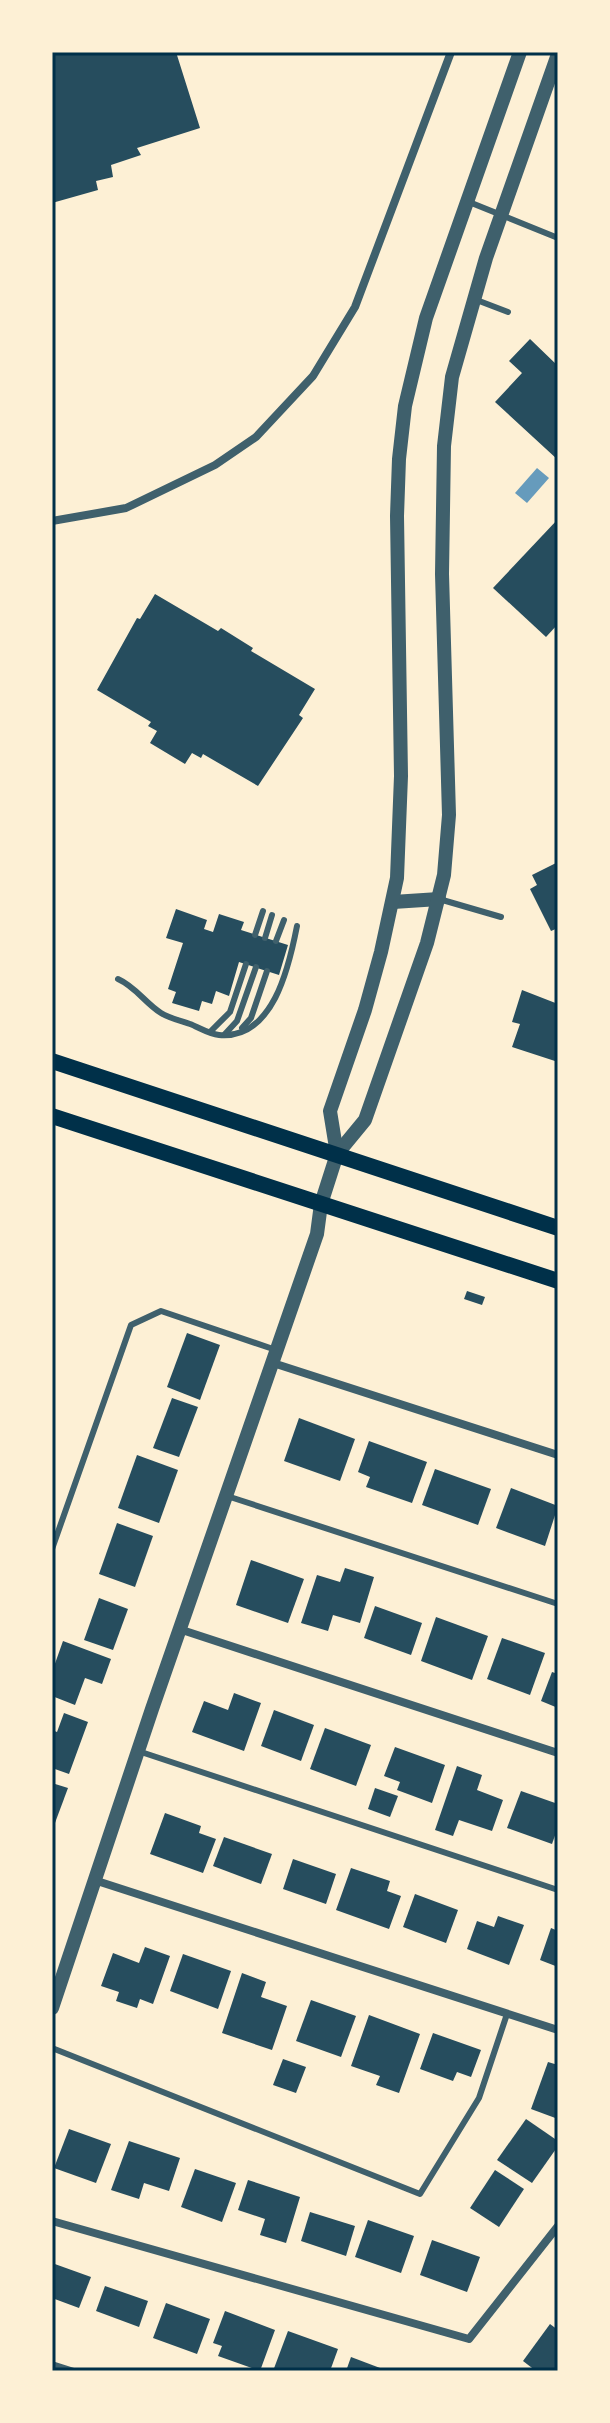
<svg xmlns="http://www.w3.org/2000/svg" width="610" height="2423" font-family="Lora,serif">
	<rect width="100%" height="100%" fill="#fdf0d5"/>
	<!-- water -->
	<path fill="#669bbc" d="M537,468l12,10 -22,25 -12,-10z"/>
	<!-- building -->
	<g fill="#264d5e">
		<path d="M52,52h124l24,76 -63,20 4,7 -30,10 2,12 -17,4 2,9 -46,13z"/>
		<path d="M530,339l28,27v94l-63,-58 27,-29 -13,-12z"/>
		<path d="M558,519v105l-12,13 -53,-49z"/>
		<path d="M155,594l63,37 3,-3 32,20 -2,3 64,38 -16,26 4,3 -45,68 -55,-32 -2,4 -9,-5 -7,11 -35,-21 7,-12 -9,-5 3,-4 -54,-32 40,-72 3,1z"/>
		<path d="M558,862v66l-7,3 -21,-42 7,-4 -5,-10z"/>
		<path d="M176,909l31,11 -3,9 9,3 6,-18 25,8 -3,8 47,15 -9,30 -40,-13 -10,34 -13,-5 -4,13 -10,-3 -3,10 -27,-8 4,-11 -8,-3 15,-46 -17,-5z"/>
		<path d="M522,990l36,14v58l-46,-15 8,-23 -8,-2z"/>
		<path d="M467,1291l18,6 -3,8 -18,-6z"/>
		<path d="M187,1333l33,12 -20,55 -33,-13z"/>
		<path d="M172,1398l26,9 -19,50 -26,-9z"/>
		<path d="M299,1418l56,21 -15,42 -56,-20z"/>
		<path d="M369,1441l58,21 -15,41 -46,-16 4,-10 -12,-5z"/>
		<path d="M137,1455l41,15 -19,53 -41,-15z"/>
		<path d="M435,1469l56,20 -13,36 -56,-20z"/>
		<path d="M511,1488l47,18 -13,40 -49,-18z"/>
		<path d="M117,1523l36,13 -18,51 -36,-13z"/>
		<path d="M251,1560l53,19 -16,44 -52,-18z"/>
		<path d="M345,1568l29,9 -14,46 -27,-8 -5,16 -27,-8 16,-48 23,7z"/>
		<path d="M99,1598l29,11 -15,41 -29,-10z"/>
		<path d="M375,1606l47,17 -11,32 -47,-17z"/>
		<path d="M436,1617l52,19 -16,44 -51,-19z"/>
		<path d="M502,1638l43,15 -15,42 -43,-16z"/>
		<path d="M63,1641l48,18 -9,25 -17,-6 -10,27 -23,-9v-24z"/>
		<path d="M552,1672l6,2v34l-17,-7z"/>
		<path d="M234,1693l27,10 -17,48 -52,-19 12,-31 24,9z"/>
		<path d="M274,1710l40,15 -13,36 -40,-15z"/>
		<path d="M64,1713l24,9 -19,52 -17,-6v-38l5,2z"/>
		<path d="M325,1728l46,17 -15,41 -46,-17z"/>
		<path d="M395,1747l50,18 -13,38 -35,-13 3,-8 -16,-6z"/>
		<path d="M457,1766l25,9 -5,15 26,10 -11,31 -33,-11 -6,16 -18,-6z"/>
		<path d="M52,1783l16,5 -16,43z"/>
		<path d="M375,1788l23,8 -8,21 -22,-8z"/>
		<path d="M521,1791l37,13v23l-6,17 -45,-16z"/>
		<path d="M165,1813l36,13 -2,7 17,6 -13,34 -53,-19z"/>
		<path d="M224,1837l48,17 -11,30 -48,-18z"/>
		<path d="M293,1859l43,15 -10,30 -43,-15z"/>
		<path d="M351,1868l39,13 -3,10 14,5 -12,33 -53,-19z"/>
		<path d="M415,1894l43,16 -12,33 -43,-16z"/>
		<path d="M498,1916l26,9 -15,40 -42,-16 10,-28 17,6z"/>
		<path d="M551,1928l7,3v36l-18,-7z"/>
		<path d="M145,1947l25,9 -17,48 -13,-5 -3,9 -21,-7 3,-9 -18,-6 12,-33 26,10z"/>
		<path d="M183,1954l48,17 -13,38 -48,-18z"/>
		<path d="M242,1973l24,9 -5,15 26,9 -15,44 -50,-17z"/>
		<path d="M311,2000l45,16 -15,41 -45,-16z"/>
		<path d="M369,2015l51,19 -21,59 -23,-8 4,-9 -29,-10z"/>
		<path d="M433,2033l48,17 -10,27 -14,-5 -4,9 -33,-12z"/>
		<path d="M283,2059l23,8 -10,26 -23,-8z"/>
		<path d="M548,2062l10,3v54l-27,-10z"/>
		<path d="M526,2119l32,22v5l-26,37 -35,-23z"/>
		<path d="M69,2129l42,15 -15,39 -42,-15z"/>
		<path d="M129,2141l51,17 -11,33 -25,-8 -5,16 -28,-9z"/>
		<path d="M195,2169l41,14 -14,39 -41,-15z"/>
		<path d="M495,2170l29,19 -25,38 -29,-19z"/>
		<path d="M248,2180l52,17 -14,46 -26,-8 5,-16 -27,-9z"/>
		<path d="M310,2212l45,14 -9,30 -45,-15z"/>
		<path d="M368,2220l46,16 -13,37 -46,-16z"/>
		<path d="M432,2240l48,17 -13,35 -47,-17z"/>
		<path d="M52,2263l39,14 -12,31 -27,-10z"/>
		<path d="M105,2286l43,15 -9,26 -43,-16z"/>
		<path d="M166,2303l44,16 -13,35 -44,-16z"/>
		<path d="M225,2311l50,19 -15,41 -42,-15 4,-10 -9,-3z"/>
		<path d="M550,2324l8,6v41h-22l-13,-10z"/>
		<path d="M288,2331l50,18 -8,22h-57z"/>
		<path d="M351,2357l37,14h-42z"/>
	</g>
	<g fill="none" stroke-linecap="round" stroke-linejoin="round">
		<!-- service -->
		<g stroke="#3f606c" stroke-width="6">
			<path d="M469,202l89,36"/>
			<path d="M474,299l34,13"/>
			<path d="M439,899l62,18"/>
			<path d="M255,935l8,-24"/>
			<path d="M265,938l7,-23"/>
			<path d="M276,941l8,-21"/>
			<path d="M118,979c18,8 27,24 43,34 8,5 20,8 29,11 8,3 19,10 29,11 54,5 70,-68 78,-109"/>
			<path d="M242,1028l9,-10 16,-47"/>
			<path d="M210,1032l20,-20 16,-48"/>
			<path d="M225,1034l12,-13 19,-54"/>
			<path d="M227,1496l331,108"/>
			<path d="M52,1549l79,-224 30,-14 115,39"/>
			<path d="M138,1751l420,139"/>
			<path d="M52,2048l368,146 59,-96 28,-84"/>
			<path d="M52,2364l22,7"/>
		</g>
		<!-- minor -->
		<g stroke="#3f606c" stroke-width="8">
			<path d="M52,521l74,-13 89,-43 41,-28 57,-61 42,-69 96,-255"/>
			<path d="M273,1363l285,92"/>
			<path d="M179,1629l379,124"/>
			<path d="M94,1880l464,150"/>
			<path d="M52,2221l417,118 89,-113"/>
		</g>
		<!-- tertiary -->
		<g stroke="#3f606c" stroke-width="14">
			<path d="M393,902l46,-3"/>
			<path d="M337,1154l-7,-43 35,-101 16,-58 16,-74 4,-102 -4,-260 2,-57 6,-53 21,-88 94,-266"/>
			<path d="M52,2008l100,-299 165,-475 4,-30 16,-50 28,-34 62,-177 17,-68 5,-60 -7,-241 2,-128 8,-69 34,-119 72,-204"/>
		</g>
		<!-- secondary -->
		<g stroke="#003049" stroke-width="16">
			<path d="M52,1061l506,167"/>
			<path d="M52,1116l506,165"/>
		</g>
	</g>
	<!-- border -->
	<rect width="610" height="2423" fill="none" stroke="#fdf0d5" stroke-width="108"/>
	<rect x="54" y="54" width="502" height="2315" fill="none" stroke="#003049" stroke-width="3"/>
</svg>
